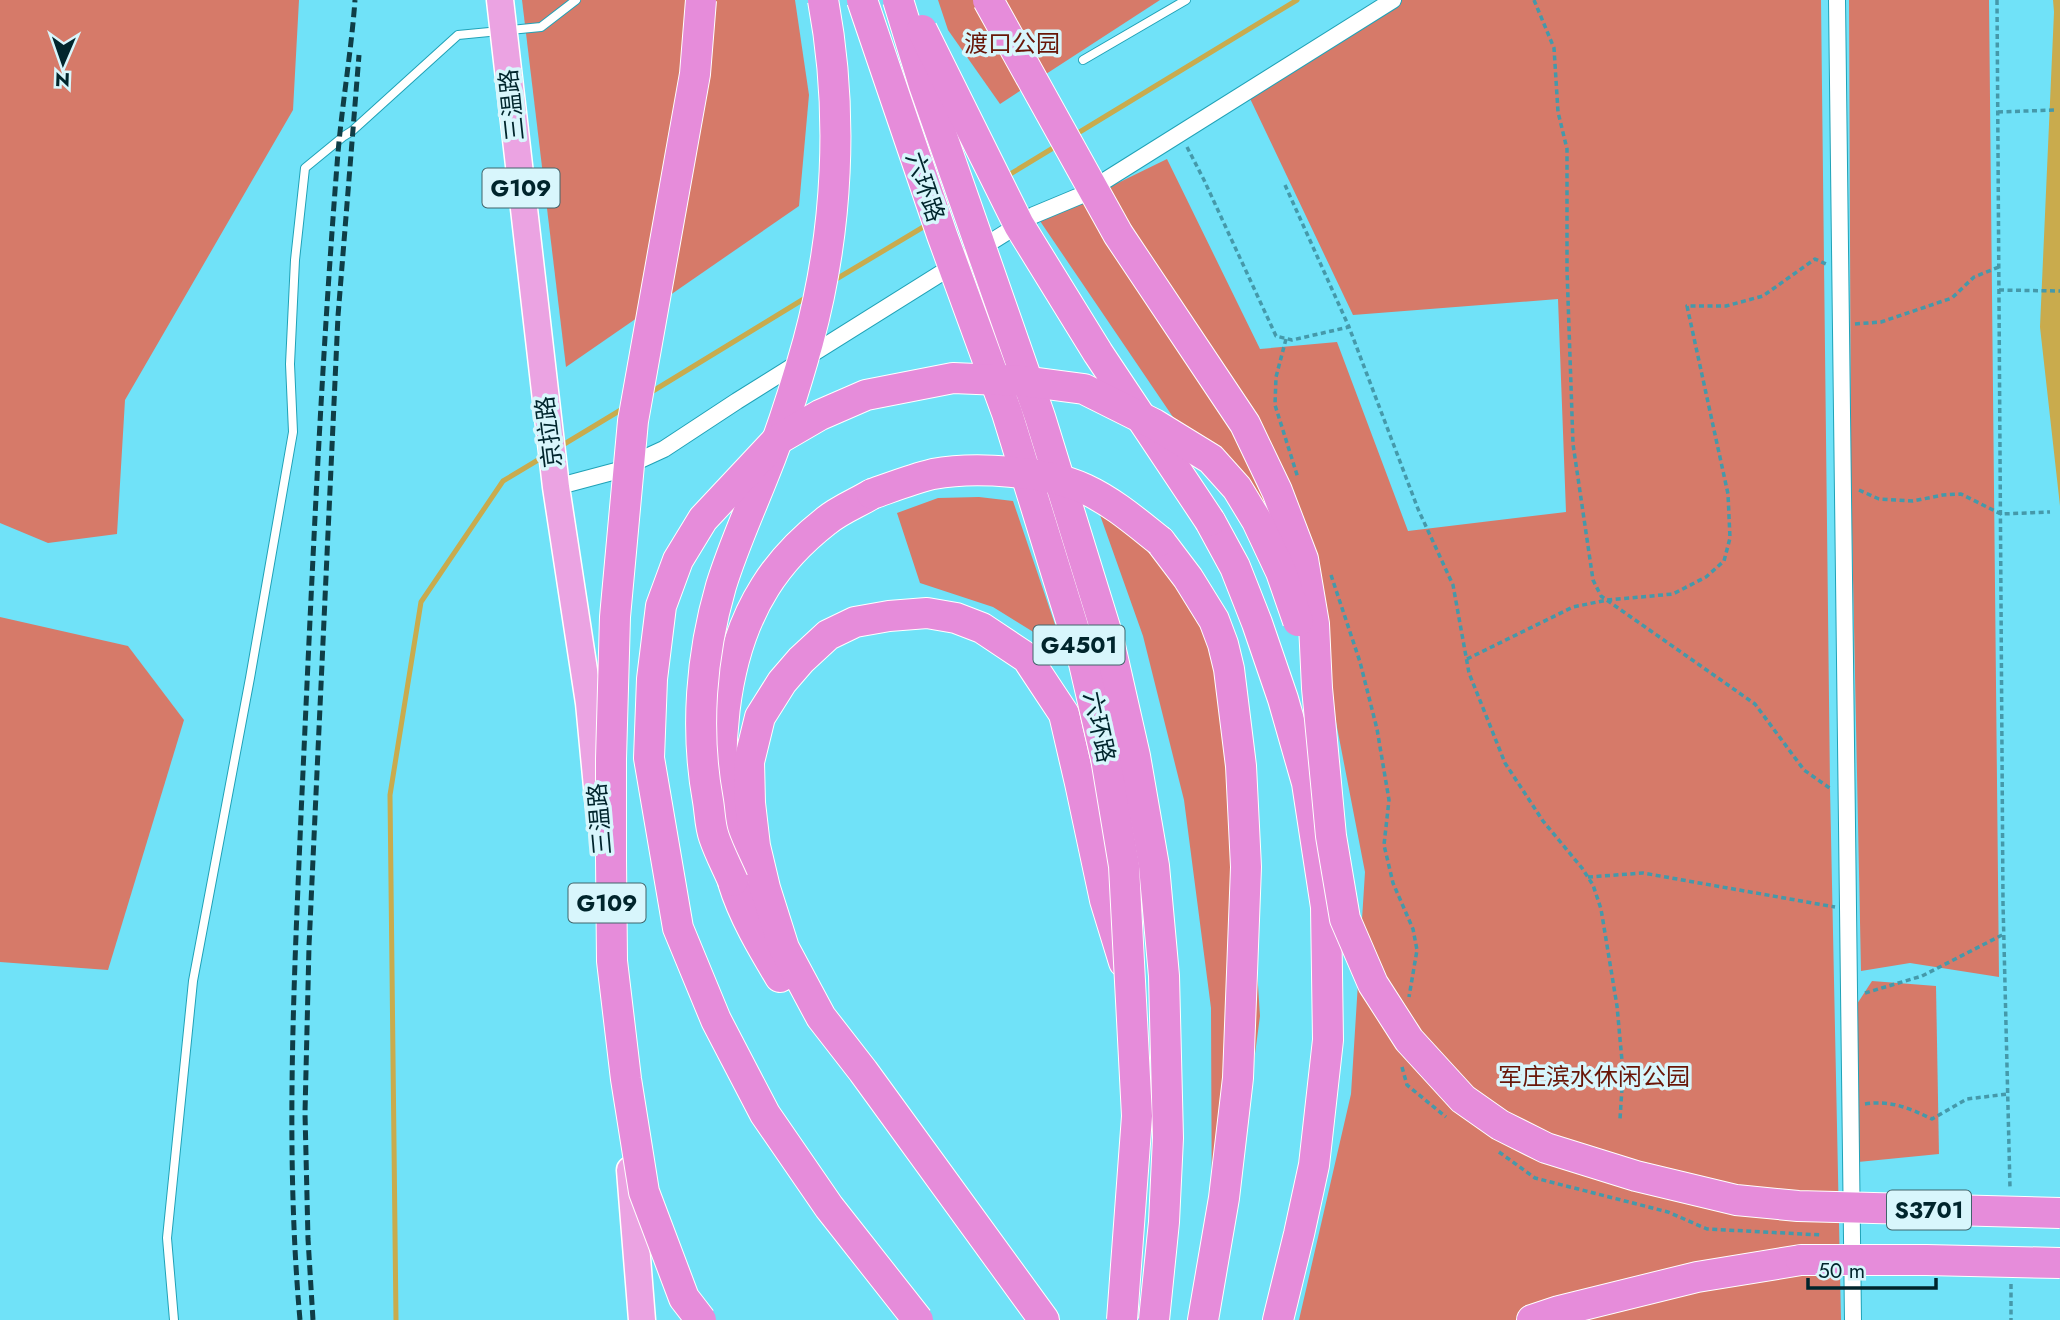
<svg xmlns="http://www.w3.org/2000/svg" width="2060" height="1320" font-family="Jost,'Noto Sans SC',sans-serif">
	<rect width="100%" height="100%" fill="#70e2f8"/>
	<!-- forest -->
	<g fill="#d67a69">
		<path d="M0,0h299l-6,110 -168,290 -8,134 -69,9 -48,-20z"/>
		<path d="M522,0h273l14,95 -10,111 -233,161z"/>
		<path d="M938,0h222l-160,104 -52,-74z"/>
		<path d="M1383,0h438l9,787 11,533h-542l52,-226 14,-222 -40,-207 -112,-189 -173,-255 127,-62 93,190 77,-7 71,189 158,-19 -8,-213 -205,16 -108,-227z"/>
		<path d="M1849,0h140l10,977 -89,-14 -49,8 -10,-494z"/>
		<path d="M979,497l34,4 51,150 -71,-44 -73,-24 -23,-70 41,-15z"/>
		<path d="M1100,515l17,2 55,34 67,139 21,326 -32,242 -16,-2 -1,-248 -27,-208 -41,-164z"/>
		<path d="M0,617l128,29 56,74 -76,250 -108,-8z"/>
		<path d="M1872,981l64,5 3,168 -81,8 -1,-158z"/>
	</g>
	<!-- water -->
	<path fill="#c9ab4d" d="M2053,0h7v506l-20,-179 14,-315z"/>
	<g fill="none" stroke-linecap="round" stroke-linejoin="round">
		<!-- stream -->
		<g stroke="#c9ab4d" stroke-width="5">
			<path d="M1073,136l224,-136"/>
			<path d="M1007,176l51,-31"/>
			<path d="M833,281l97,-58"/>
			<path d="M648,394l159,-97"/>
			<path d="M561,446l63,-38"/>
			<path d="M396,1320l-6,-525 31,-193 82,-121 40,-24"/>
		</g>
		<defs>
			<g id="service">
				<path d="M1083,60l103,-60"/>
				<path d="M174,1320l-7,-82 26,-257 57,-303 43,-246 -3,-68 5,-104 10,-92 39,-32 8,-5 106,-96 83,-8 35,-27"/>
			</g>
			<g id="minor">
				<path d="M1837,0l16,1320"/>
				<path d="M556,487l60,-16 48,-22 73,-48 297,-186 48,-20 311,-195"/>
			</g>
			<g id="trunk">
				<path d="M500,0l56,487 33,216 10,105"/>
				<path d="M630,1170l12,150"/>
			</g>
			<g id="motorway">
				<path d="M1210,521l25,46 22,56 26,76 24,84 19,124 2,133 -14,125 -15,69 -21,86"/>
				<path d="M1160,541l28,37 26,42 9,24 6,25 12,97 5,101 -8,211 -14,120 -21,122"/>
				<path d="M780,977c-18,-30 -37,-62 -47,-95 -3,-13 -4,-29 -6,-42 -12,-81 -7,-182 38,-253 15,-24 38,-48 61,-66 13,-11 31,-18 46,-27"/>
				<path d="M1044,1320l-181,-249 -42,-54 -37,-69 -19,-60 -10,-42 -5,-43 -1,-41 11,-45 22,-35 19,-22 27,-25 27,-13 34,-6 38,-3 29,5 26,10 45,30 37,56 16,69 25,117 19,62"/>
				<path d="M1532,1320l27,-9 138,-34 104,-17"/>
			</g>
		</defs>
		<!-- service casing -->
		<use href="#service" stroke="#20a2b7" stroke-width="10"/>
		<!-- minor casing -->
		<use href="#minor" stroke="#20a2b7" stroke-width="18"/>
		<!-- trunk casing -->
		<use href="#trunk" stroke="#fff" stroke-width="29"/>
		<!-- motorway casing -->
		<use href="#motorway" stroke="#fff" stroke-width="32"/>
		<!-- path -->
		<g stroke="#4599aa" stroke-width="3.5" stroke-dasharray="5 3.5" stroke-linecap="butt">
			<path d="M1534,0l20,48 4,64 9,37v121l6,174 20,136 8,16 154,108 49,66 27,19"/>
			<path d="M1997,0l6,903 7,285"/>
			<path d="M1998,112l57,-2"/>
			<path d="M1187,147l17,33 72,156 16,4 57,-13 69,182 35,76 16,88 36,90 38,58 39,47 11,17 8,24 16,97 6,66 -3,47"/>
			<path d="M1285,185l64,142"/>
			<path d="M1999,290l61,1"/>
			<path d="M1855,324l26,-2 71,-24 22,-21 25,-10"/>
			<path d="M1286,339l-10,38 -1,28 23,73"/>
			<path d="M1859,490l20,9 34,2 30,-6 18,-1 40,20 49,-2"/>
			<path d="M1331,575l29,87 17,67 12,71 -5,45 9,38 20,46 4,21 -8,47"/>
			<path d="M1467,659l106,-52 34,-7 66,-6 33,-17 18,-16 6,-23 -2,-44 -41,-188h39l37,-10 52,-37 11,5"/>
			<path d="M1588,877l55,-4 192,34"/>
			<path d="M1865,993l57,-17 82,-42"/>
			<path d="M1402,1067l5,18 39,32"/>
			<path d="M1865,1104c26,-4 44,4 67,15l35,-20 41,-5"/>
			<path d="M1499,1152l36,26 133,34 39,17 115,6"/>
			<path d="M2011,1284v36"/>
		</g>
		<!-- service -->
		<use href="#service" stroke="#fff" stroke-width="8"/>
		<!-- minor -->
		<use href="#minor" stroke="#fff" stroke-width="16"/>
		<!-- trunk -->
		<use href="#trunk" stroke="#eba3e2" stroke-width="26"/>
		<!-- motorway -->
		<use href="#motorway" stroke="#e68cda" stroke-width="30"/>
		<!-- rail -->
		<g stroke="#0f3e47" stroke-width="5" stroke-dasharray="10 5" stroke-linecap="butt">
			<path d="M300,1320c-15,-168 -6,-337 1,-505 10,-216 19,-433 36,-650 4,-55 14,-110 18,-165"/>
			<path d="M313,1320l-5,-81 -3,-126 4,-167 29,-630 21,-261"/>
		</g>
		<defs>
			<g id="motorway-bridge">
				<path d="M862,0l80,235 65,178 76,246 23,99 18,108 13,250 -15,204"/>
				<path d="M898,0l26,85 116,332 68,220 27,119 19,110 10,110 4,162 -4,84 -10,98"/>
				<path d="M988,0l130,234 127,190 32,67 26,68 11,65 3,64 14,148 14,83 28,65 36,56 54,59 37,26 46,23 90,28 100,24 62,6 262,7"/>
				<path d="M922,30l97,195 79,128 112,168"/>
				<path d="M872,494c20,-7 40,-15 61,-20 42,-8 113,-3 152,15 28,13 51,33 75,52"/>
				<path d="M733,881c-6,-14 -14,-29 -19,-44 -4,-11 -4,-24 -6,-36 -13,-71 -7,-146 13,-215 12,-39 29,-76 44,-114 17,-42 31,-87 43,-130 30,-110 36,-230 15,-342"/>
				<path d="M1801,1260h125l134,3"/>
				<path d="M701,1320l-17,-22 -40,-106 -18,-113 -14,-118 -1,-102v-100l4,-142 18,-196 62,-347 6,-74"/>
				<path d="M918,1320l-89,-113 -64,-93 -49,-94 -38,-92 -29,-170 3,-79 9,-73 17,-46 25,-41 74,-79 43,-25 46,-20 87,-17 70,3 61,8 70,35 57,35 26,29 20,33 24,51 17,49"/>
			</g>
		</defs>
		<!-- motorway-bridge casing -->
		<use href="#motorway-bridge" stroke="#fff" stroke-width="32" stroke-linecap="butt"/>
		<!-- motorway-bridge -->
		<use href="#motorway-bridge" stroke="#e68cda" stroke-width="30"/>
	</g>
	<g text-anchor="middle" stroke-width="7" stroke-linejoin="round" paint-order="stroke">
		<!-- shield labels -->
		<g fill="#d8f6fc" stroke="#41646a" stroke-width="2">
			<rect x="482.5" y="168.5" width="77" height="39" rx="5"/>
			<rect x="1033.5" y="625.5" width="91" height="39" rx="5"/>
			<rect x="568.5" y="883.5" width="77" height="39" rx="5"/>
			<rect x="1887" y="1190.5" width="84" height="39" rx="5"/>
		</g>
		<g font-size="23" font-weight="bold" fill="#00252c">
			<text x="521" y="196">G109</text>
			<text x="1079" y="653">G4501</text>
			<text x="607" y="911">G109</text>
			<text x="1929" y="1218">S3701</text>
		</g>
		<!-- park labels -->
		<g font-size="24" fill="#681608" stroke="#d8f6fc">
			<text x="1012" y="52">渡口公园</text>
			<text x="1594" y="1085">军庄滨水休闲公园</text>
		</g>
		<!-- street labels -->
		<g font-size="24" fill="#00252c" stroke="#d8f6fc">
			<text transform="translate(512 105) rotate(-96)" y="8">三温路</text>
			<text transform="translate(925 187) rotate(71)" y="8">六环路</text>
			<text transform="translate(549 432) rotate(-97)" y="8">京拉路</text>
			<text transform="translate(1099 727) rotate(78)" y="8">六环路</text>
			<text transform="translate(600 819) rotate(-95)" y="8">三温路</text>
		</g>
	</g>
	<!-- north arrow -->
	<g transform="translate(63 63) rotate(182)" stroke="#d8f6fc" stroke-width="5" paint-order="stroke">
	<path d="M0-5L12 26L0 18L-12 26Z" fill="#00252c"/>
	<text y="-10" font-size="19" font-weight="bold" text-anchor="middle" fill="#00252c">N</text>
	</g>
	<!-- scale -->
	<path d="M1808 1278v10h128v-10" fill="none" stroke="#00252c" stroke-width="3.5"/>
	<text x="1818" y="1278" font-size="21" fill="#00252c" stroke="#d8f6fc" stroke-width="5" paint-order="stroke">50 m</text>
</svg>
